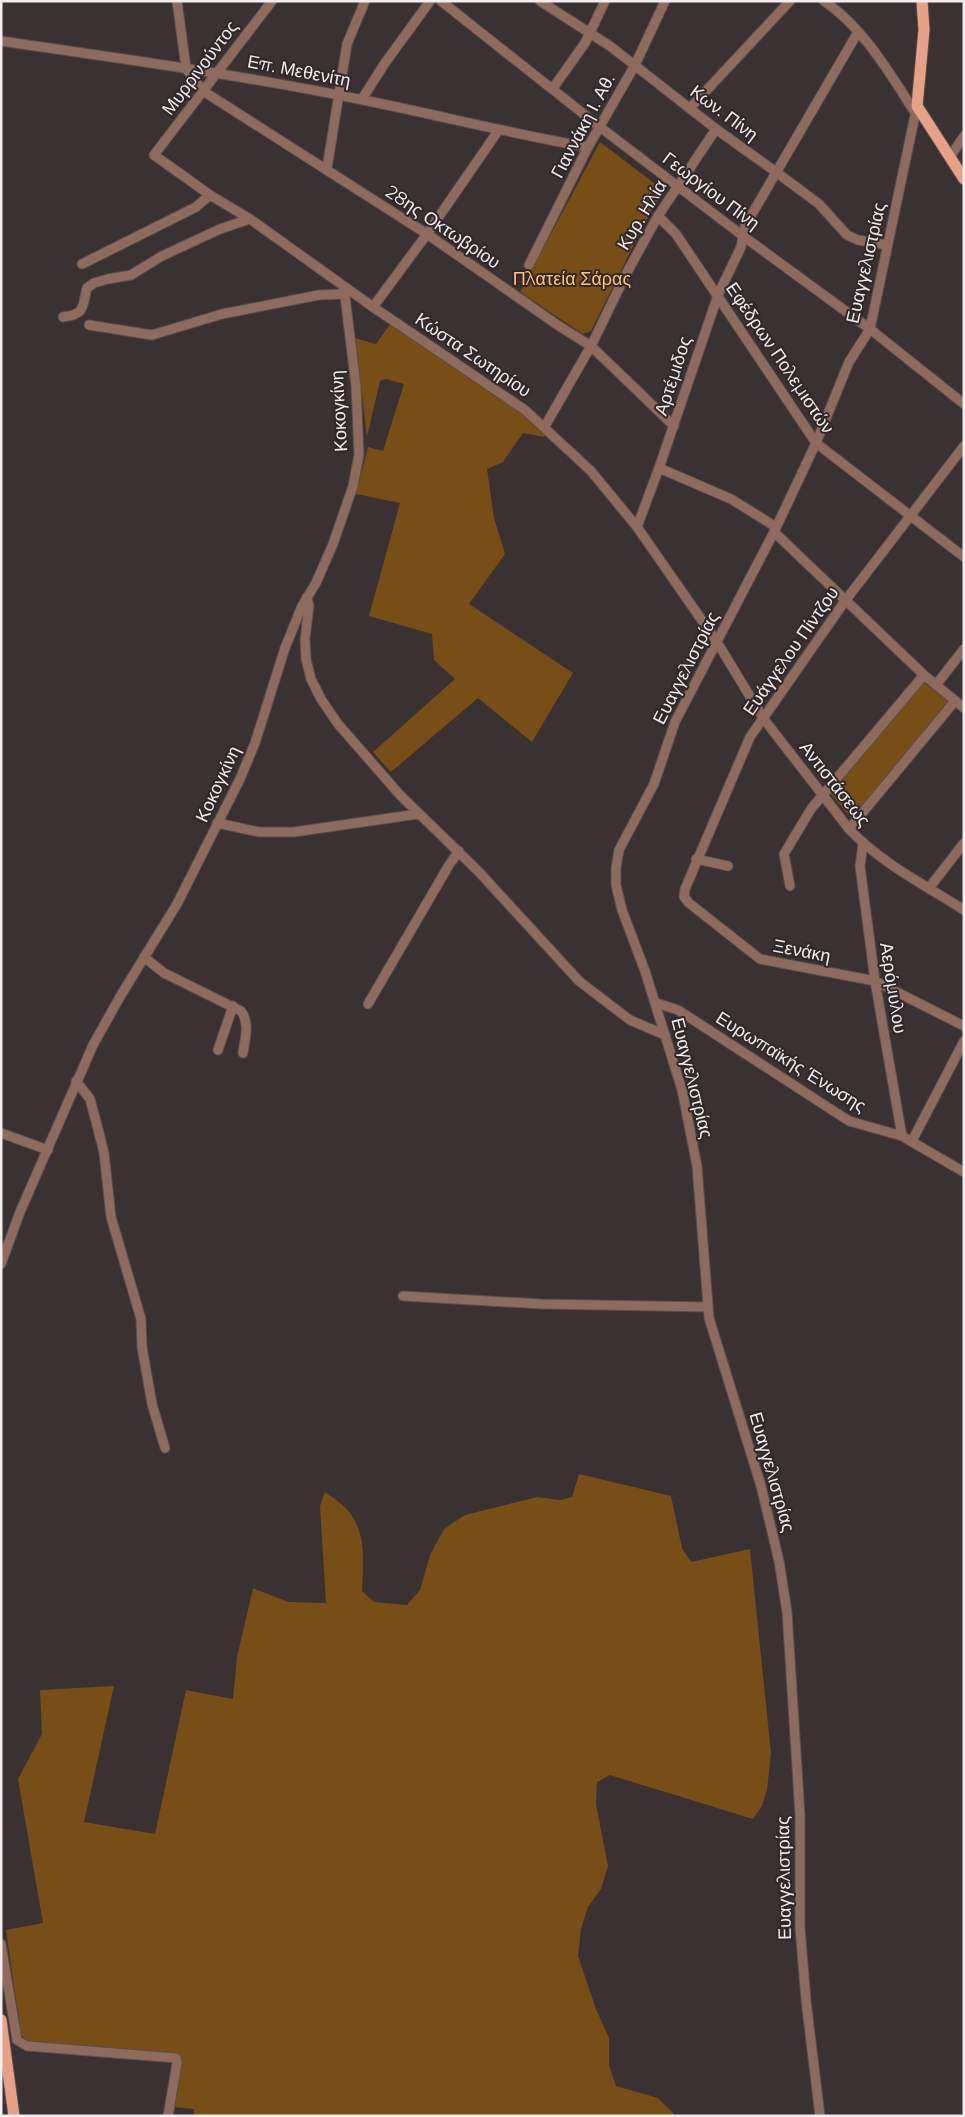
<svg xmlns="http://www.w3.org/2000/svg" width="965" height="2117" font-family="Montserrat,sans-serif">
	<rect width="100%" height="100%" fill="#393132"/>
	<!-- green -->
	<g fill="#774e16">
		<path d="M600,142l63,48 -21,38 -51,103 -8,3 -63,-42z"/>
		<path d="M391,323l131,88 24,19 -2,7 -21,-4 -20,29 -16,7 7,49 11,36 -36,50 104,69 -41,69 -54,-44 -87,74 -18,-20 82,-73 -21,-19 -2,-26 -63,-18 31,-113 -44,-9 12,-47 15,4 21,-67 -18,-5 -6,2 -13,56 -12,-99 21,6z"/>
		<path d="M922,681l28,22 -97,117 -24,-28z"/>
		<path d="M579,1474l92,22 11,52 9,14 59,-13 21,204 -4,37 -5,16 -9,13 -143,-44 -13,7 -1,22 12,62 -7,23 -13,18 -7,22 -3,27 18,53 13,29v27l7,21 42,12 18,18h-482v-7l-20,-2 7,-50 -6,-4 -61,-3 -84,-8 -9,-7 -15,-105 37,-7 -25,-144 24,-45 -2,-44 74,-4 -30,136 71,12 31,-144 47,9 4,-42 16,-69 35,14 38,1 -6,-97 5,-14c8,6 18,12 24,20 18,22 14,53 13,79l12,11 33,3 13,-15 10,-35 14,-26 21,-14 72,-18 23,3 12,-3z"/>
	</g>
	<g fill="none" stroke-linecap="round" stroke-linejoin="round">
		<defs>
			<g id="minor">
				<path d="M177,1l9,67 17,23 224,143 132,92 32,20 83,80"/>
				<path d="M272,1l-118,154 56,40 40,24 123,88 152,103 66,61 46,56 80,115 46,76 86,111c32,34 76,56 115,81"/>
				<path d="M441,1l159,126 143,109 127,93 94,75"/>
				<path d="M540,1l70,45 106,83 60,43 43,32 28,31 11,5 29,5"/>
				<path d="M824,1c40,27 66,73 92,113"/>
				<path d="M1,41c121,18 242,34 362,59 75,15 149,34 225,47"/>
				<path d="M553,88l32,-45 20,-42"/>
				<path d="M362,99l23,-36 45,-62"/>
				<path d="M690,108l100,-107"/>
				<path d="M950,157l14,-21"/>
				<path d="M327,168l20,-124 18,-43"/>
				<path d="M658,216l18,18 140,209 148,114"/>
				<path d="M82,264l114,-57 14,-12"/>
				<path d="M529,265l59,-118 47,-82 30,-64"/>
				<path d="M373,307l54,-73 71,-103"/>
				<path d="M63,317c23,-3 19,-10 24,-29l7,-5 14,-4 23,-4 31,-19 58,-27 30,-10"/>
				<path d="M89,325l63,10 70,-21 97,-19 26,-1"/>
				<path d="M545,426l46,-80 34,-70 33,-60 58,-87"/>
				<path d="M964,446l-119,155 -95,136 -65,152 -1,8 5,6 71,56 115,22 89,45"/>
				<path d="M659,468l72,31 45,28"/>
				<path d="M637,527l22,-59 59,-173 23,-48 4,-21 113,-194"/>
				<path d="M774,532l150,143 40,33"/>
				<path d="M307,597l2,9 -4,33 1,20 5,20 10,20 17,25 62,71 79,77 100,109 51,39 35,15"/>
				<path d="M936,685l28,-36"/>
				<path d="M217,823l42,9h35l124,-18"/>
				<path d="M849,829l106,-128"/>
				<path d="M863,844l-3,22 15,115 27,155"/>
				<path d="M696,859l32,7"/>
				<path d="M790,886l-6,-32 27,-45 113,-134"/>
				<path d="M929,888l35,-45"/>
				<path d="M144,957l20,16 77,38c9,12 4,28 2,42"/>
				<path d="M656,1003l22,7 171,111 53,15 62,36"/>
				<path d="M368,1004l81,-139 10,-14"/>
				<path d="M218,1050l15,-44"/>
				<path d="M76,1081l14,18 8,30 6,24 7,64 30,102 1,28 10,57 13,44"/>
				<path d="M1,1133l47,17"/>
				<path d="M912,1141l52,-100"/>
				<path d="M1,1264l19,-52 73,-167 28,-50 56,-91 63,-125 15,-36 30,-95 17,-42 14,-23 17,-39 20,-58 6,-31 -3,-69 -12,-98"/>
				<path d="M403,1296l139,8 166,3"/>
				<path d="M1,1944l16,96 10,6 149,12 1,5 -9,53"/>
				<path d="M820,2116l-14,-116 -6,-72v-113l-13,-203 -8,-51 -18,-75 -52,-168 -12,-152 -15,-76 -37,-119 -23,-61 -6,-25v-17l3,-18 35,-66 21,-62 99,-190 42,-89 33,-81 21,-33 47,-223"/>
			</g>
			<g id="major">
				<path d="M922,1l2,29 -7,76 47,73"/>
				<path d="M1,2020l13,96"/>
			</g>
		</defs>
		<!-- minor casing -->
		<use href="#minor" stroke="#574f50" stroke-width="11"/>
		<!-- major casing -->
		<use href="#major" stroke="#574f50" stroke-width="13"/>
		<!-- minor -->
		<use href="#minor" stroke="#8f6b5e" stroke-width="9"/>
		<!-- major -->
		<use href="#major" stroke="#e9a186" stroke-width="11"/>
	</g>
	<g text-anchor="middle" stroke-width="4" stroke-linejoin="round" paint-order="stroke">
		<!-- street labels -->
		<g font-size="18" fill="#f2edee" stroke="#2f2728">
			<text transform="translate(200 68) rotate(-53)" y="6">Μυρρινούντος</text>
			<text transform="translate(299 71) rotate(11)" y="6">Επ. Μεθενίτη</text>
			<text transform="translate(724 113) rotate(37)" y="6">Κων. Πίνη</text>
			<text transform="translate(583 126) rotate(-62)" y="6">Γιαννάκη Ι. Αθ.</text>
			<text transform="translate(711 191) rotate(37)" y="6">Γεωργίου Πίνη</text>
			<text transform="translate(642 215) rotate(-59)" y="6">Κυρ. Ηλία</text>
			<text transform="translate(443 227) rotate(34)" y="6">28ης Οκτωβρίου</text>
			<text transform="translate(866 263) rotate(-77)" y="6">Ευαγγελιστρίας</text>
			<text transform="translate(473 355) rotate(34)" y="6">Κώστα Σωτηρίου</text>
			<text transform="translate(780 358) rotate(56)" y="6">Εφέδρων Πολεμιστών</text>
			<text transform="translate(673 376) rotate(-72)" y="6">Αρτέμιδος</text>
			<text transform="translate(339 411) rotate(-93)" y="6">Κοκογκίνη</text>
			<text transform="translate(791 651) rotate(-55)" y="6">Ευάγγελου Πίντζου</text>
			<text transform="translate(686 668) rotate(-63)" y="6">Ευαγγελιστρίας</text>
			<text transform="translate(218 784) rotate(-65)" y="6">Κοκογκίνη</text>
			<text transform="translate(835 784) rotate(52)" y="6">Αντιστάσεως</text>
			<text transform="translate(802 951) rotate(11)" y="6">Ξενάκη</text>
			<text transform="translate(893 988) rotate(81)" y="6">Αερόμυλου</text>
			<text transform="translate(791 1062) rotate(32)" y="6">Ευρωπαϊκής Ένωσης</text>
			<text transform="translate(692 1078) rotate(76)" y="6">Ευαγγελιστρίας</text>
			<text transform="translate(772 1472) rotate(74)" y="6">Ευαγγελιστρίας</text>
			<text transform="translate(784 1878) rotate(-91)" y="6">Ευαγγελιστρίας</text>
		</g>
		<!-- park labels -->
		<g font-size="18" fill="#ffc37a" stroke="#2f2728">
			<text x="572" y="285">Πλατεία Σάρας</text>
		</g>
	</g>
	<!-- border -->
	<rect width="965" height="2117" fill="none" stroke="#f2edee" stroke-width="5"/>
</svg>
